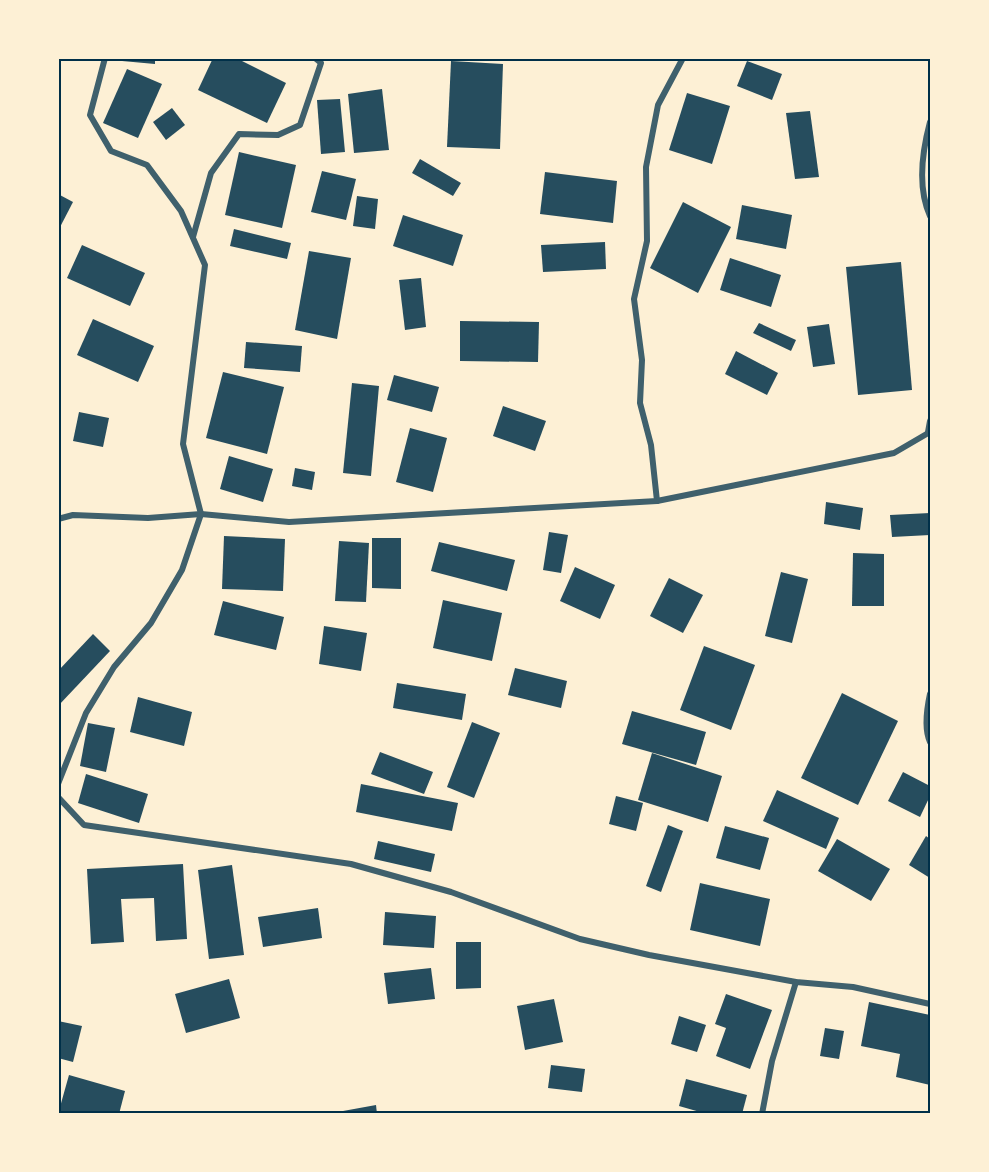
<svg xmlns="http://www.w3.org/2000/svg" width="989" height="1172" font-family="'Space Grotesk',sans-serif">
	<rect width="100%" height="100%" fill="#fdf0d5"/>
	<!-- building -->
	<g fill="#264d5e">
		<path d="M122,58h33v6l-33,-3z"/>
		<path d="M213,58h23l50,25 -19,40 -69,-33z"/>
		<path d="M451,61l52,3 -3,85 -53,-2z"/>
		<path d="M747,61l35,13 -10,26 -35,-14z"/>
		<path d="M127,69l35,15 -24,54 -35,-15z"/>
		<path d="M382,89l7,61 -35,3 -6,-59z"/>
		<path d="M687,93l43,13 -18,58 -43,-14z"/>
		<path d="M340,99l5,53 -24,2 -4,-54z"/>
		<path d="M172,108l13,17 -19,15 -13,-18z"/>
		<path d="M810,111l9,66 -24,2 -9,-66z"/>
		<path d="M239,152l57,13 -14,63 -57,-13z"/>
		<path d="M420,159l41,24 -8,13 -41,-23z"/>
		<path d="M322,171l34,8 -10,41 -35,-8z"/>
		<path d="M545,172l72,9 -4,42 -73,-9z"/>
		<path d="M58,194l15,8 -15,29z"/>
		<path d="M357,196l21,3 -3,30 -22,-3z"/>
		<path d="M683,202l48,25 -33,66 -48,-25z"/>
		<path d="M742,205l50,10 -6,34 -50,-10z"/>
		<path d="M403,215l60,20 -10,31 -60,-20z"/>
		<path d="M234,229l57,14 -4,16 -57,-13z"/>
		<path d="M605,242l1,27 -63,3 -2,-27z"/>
		<path d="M82,245l63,28 -15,33 -63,-28z"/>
		<path d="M309,251l42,7 -14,81 -42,-9z"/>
		<path d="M730,258l51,17 -10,32 -51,-17z"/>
		<path d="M901,262l11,128 -54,5 -12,-128z"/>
		<path d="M421,278l5,49 -21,3 -6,-50z"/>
		<path d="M93,319l61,27 -16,36 -61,-27z"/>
		<path d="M460,321l79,1 -1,40 -78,-1z"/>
		<path d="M759,323l37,17 -5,11 -38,-18z"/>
		<path d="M829,324l6,40 -22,3 -6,-40z"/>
		<path d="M246,342l56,4 -2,26 -56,-4z"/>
		<path d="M736,351l42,22 -11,22 -42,-21z"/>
		<path d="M223,372l61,15 -17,67 -61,-16z"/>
		<path d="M394,375l45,12 -7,25 -45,-12z"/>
		<path d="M352,383l27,3 -8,90 -28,-3z"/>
		<path d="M503,406l43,15 -11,30 -42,-15z"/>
		<path d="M79,412l30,6 -6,29 -30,-6z"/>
		<path d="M410,428l37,10 -14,54 -37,-10z"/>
		<path d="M229,456l44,13 -10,33 -43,-13z"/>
		<path d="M295,468l20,4 -3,18 -20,-4z"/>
		<path d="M826,502l37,6 -3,22 -36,-6z"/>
		<path d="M930,513v22l-38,2 -2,-22z"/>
		<path d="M549,532l19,3 -7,38 -18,-3z"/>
		<path d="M224,536l61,3 -2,52 -61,-2z"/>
		<path d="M372,538h29v51l-29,-1z"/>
		<path d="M339,541l30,2 -3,59 -31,-1z"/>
		<path d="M439,542l76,18 -8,31 -76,-20z"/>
		<path d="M853,553l31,1v52h-32z"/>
		<path d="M575,567l40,18 -15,34 -40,-18z"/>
		<path d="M781,572l27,7 -16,64 -27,-7z"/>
		<path d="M669,578l34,17 -20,38 -33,-17z"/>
		<path d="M443,600l59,13 -10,48 -59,-13z"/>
		<path d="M223,601l61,16 -8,33 -62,-15z"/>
		<path d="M324,626l43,7 -6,38 -42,-7z"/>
		<path d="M93,634l17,17 -52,55v-35z"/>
		<path d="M704,646l51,19 -24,65 -51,-20z"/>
		<path d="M515,668l52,13 -6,27 -53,-13z"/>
		<path d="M397,683l69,11 -4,26 -69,-12z"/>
		<path d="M842,693l56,28 -40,84 -57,-27z"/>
		<path d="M138,697l54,15 -8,34 -54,-14z"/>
		<path d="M632,711l74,21 -10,33 -74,-21z"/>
		<path d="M472,722l28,11 -26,65 -27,-11z"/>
		<path d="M88,723l27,5 -9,44 -26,-6z"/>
		<path d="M380,752l53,20 -9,22 -53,-20z"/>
		<path d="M652,753l70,23 -14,46 -70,-22z"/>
		<path d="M903,772l27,14v10l-10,21 -32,-16z"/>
		<path d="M86,774l62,20 -9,29 -61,-20z"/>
		<path d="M361,784l97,19 -6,28 -96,-19z"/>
		<path d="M777,790l62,28 -13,31 -63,-28z"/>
		<path d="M616,796l27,7 -7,28 -27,-7z"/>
		<path d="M668,825l15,6 -22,61 -15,-6z"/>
		<path d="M725,826l44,12 -9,32 -44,-12z"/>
		<path d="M926,836l4,3v39l-21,-13z"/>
		<path d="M837,839l53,30 -19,32 -53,-30z"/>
		<path d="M378,841l57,13 -4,18 -57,-13z"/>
		<path d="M183,864l4,75 -31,2 -2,-43 -33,1 3,43 -33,2 -4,-75z"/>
		<path d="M232,865l12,90 -35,4 -11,-89z"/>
		<path d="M700,883l70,16 -10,47 -70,-16z"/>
		<path d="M318,908l4,30 -59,9 -5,-30z"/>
		<path d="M385,912l51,4 -2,32 -51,-3z"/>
		<path d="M456,942h25v46l-25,1z"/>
		<path d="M431,968l4,31 -47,5 -4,-31z"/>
		<path d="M229,979l11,39 -54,15 -11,-39z"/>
		<path d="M726,994l46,16 -22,59 -34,-13 10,-28 -11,-4z"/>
		<path d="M554,999l9,43 -38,8 -8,-44z"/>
		<path d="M869,1002l61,13v70l-34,-8 4,-23 -39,-8z"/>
		<path d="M679,1016l27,9 -9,27 -26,-8z"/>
		<path d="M58,1021l24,5 -9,36 -15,-4z"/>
		<path d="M825,1028l19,3 -5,28 -19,-3z"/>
		<path d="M551,1065l34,4 -3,23 -34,-4z"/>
		<path d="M69,1075l56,16 -6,23h-61z"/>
		<path d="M686,1079l61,16 -5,19h-35l-28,-8z"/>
		<path d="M376,1105l1,9h-33l-1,-3z"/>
	</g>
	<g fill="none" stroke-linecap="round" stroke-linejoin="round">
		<!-- minor -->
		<g stroke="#3f606c" stroke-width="6">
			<path d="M930,122c-8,30 -13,65 0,94"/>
			<path d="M193,237l18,-64 28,-39 39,1 22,-10 21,-62 -6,-5"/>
			<path d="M928,432l2,-11"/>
			<path d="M657,501l-6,-56 -11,-42 2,-43 -8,-61 13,-58 -1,-74 12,-62 25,-47"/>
			<path d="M58,519l15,-4 75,3 53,-4 88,8 368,-21 237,-48 36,-21"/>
			<path d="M930,694c-3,14 -6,35 0,48"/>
			<path d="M58,784l28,-71 28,-46 37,-44 31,-53 19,-56 -18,-70 22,-179 -24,-54 -34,-46 -36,-14 -21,-36 15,-57"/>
			<path d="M58,797l26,28 267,39 100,28 129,47 69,16 147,27 57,5 77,17"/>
			<path d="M762,1114l10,-53 24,-79"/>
		</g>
	</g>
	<!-- border -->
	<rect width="989" height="1172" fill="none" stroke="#fdf0d5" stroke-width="120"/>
	<rect x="60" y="60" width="869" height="1052" fill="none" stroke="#003049" stroke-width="2"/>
</svg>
